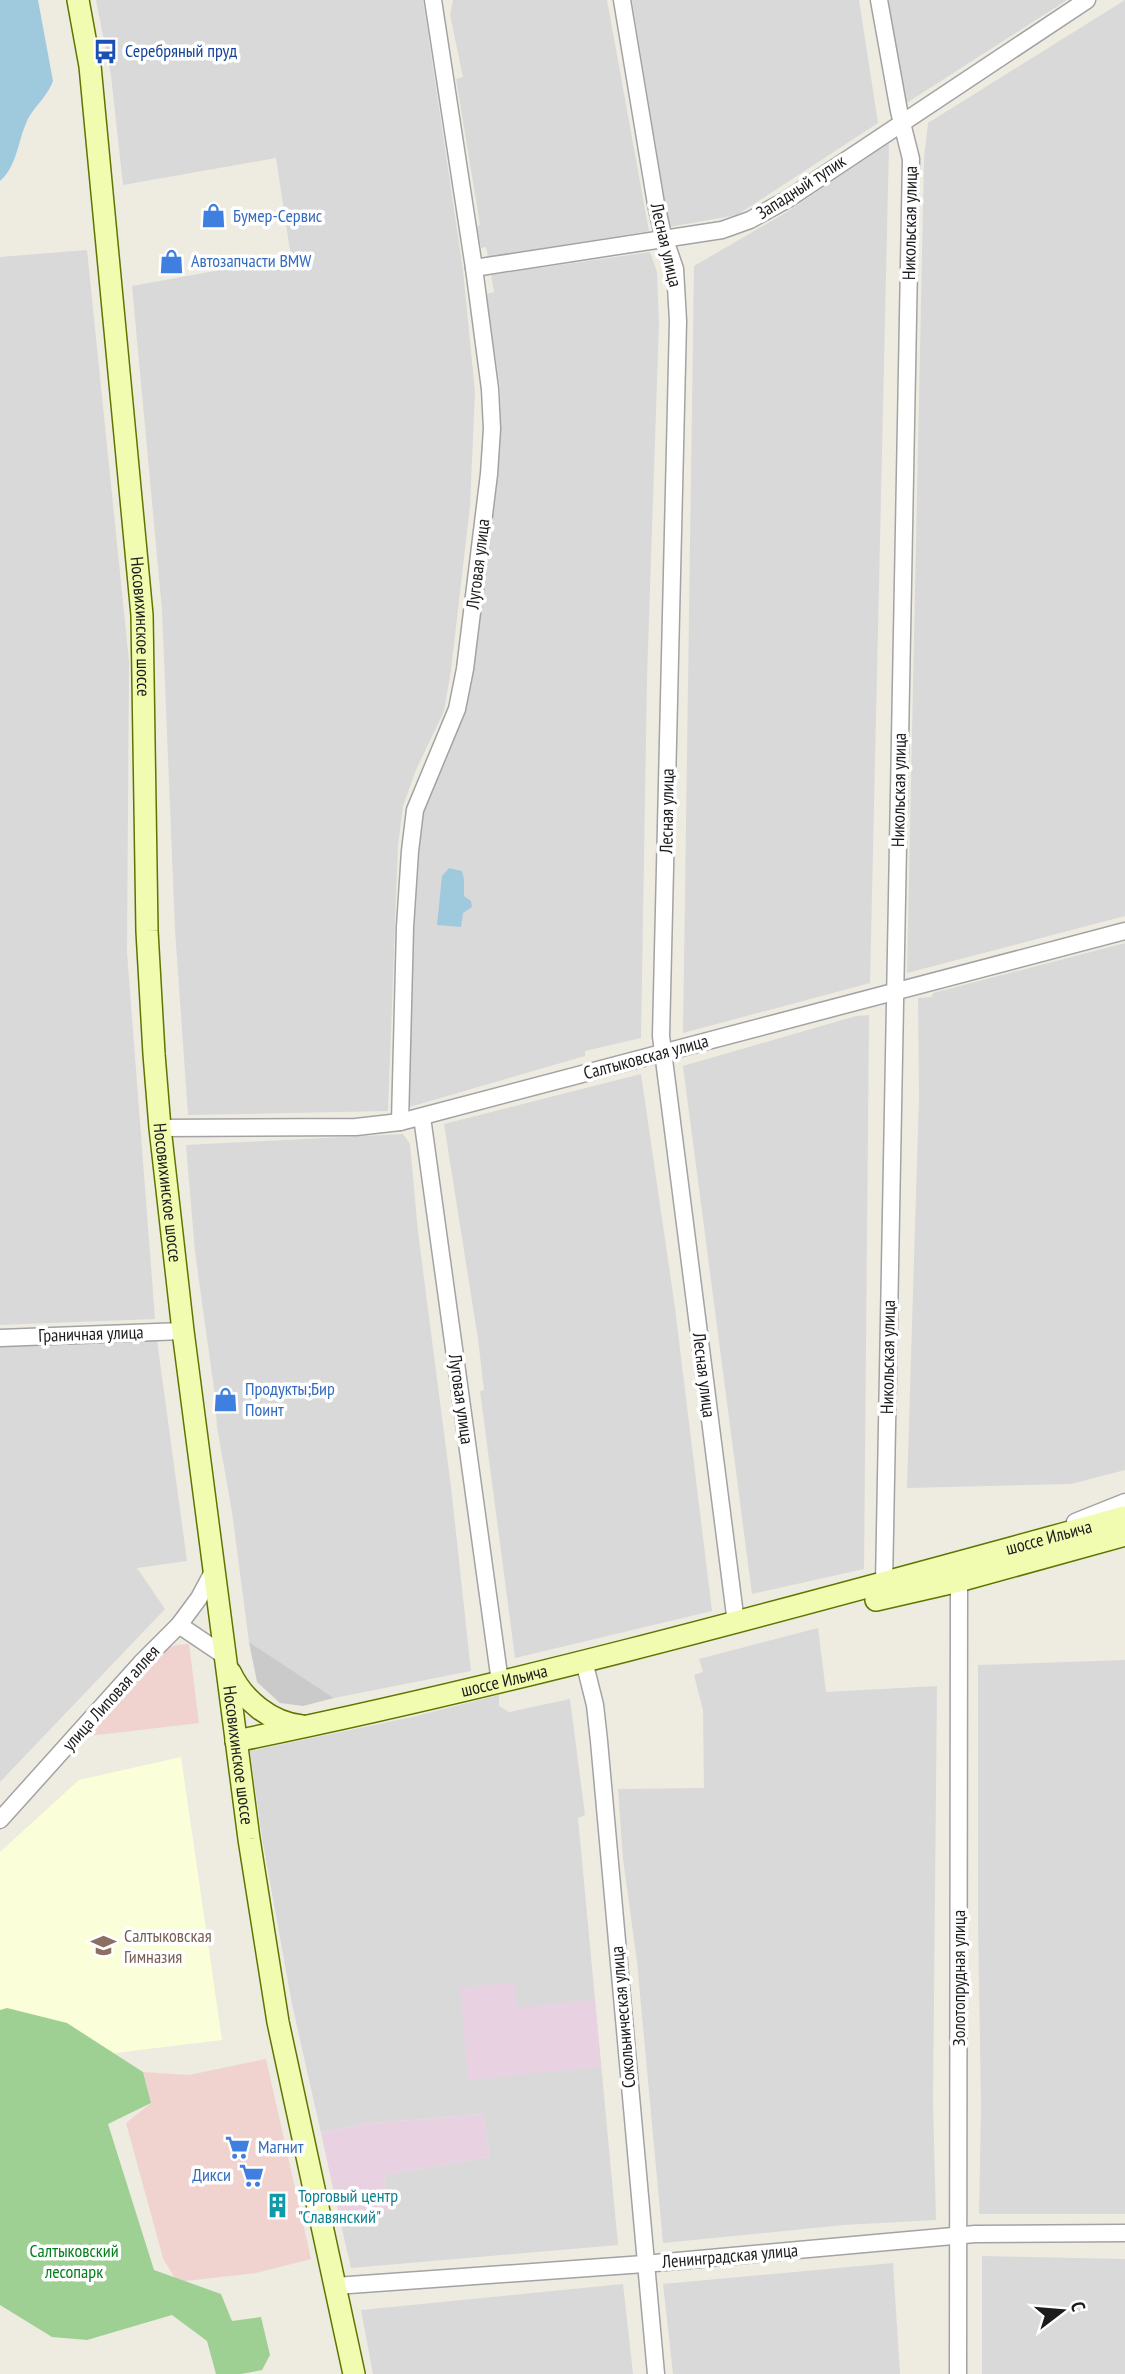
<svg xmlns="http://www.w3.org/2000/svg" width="1125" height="2374" font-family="'PT Sans Narrow',sans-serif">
	<rect width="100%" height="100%" fill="#eeebe1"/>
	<!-- residential -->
	<g fill="#dad9d9">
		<path d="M96,0h327l40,270 12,122 -5,114 -19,164 -7,41 -28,59 -13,36 -5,40 -10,265 -200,4 -13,-185 -13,-320 -30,-324 159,-29 -15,-99 -153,27 -12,-109z"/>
		<path d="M453,0h154l42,231 -161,26 -2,-10 -5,1 -4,-22 3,-1 -24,-146 7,-2 -13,-62z"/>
		<path d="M632,0h227l19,123 -141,92 -68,12z"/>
		<path d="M888,0h179l-162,104z"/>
		<path d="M1125,0v916l-218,57 17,-815 4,-35z"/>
		<path d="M889,143l-19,840 -187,50 11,-767 93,-54z"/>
		<path d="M87,250l42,411 -2,291 28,367 -155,6v-1068z"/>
		<path d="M650,252l7,20 2,50 -12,356 -6,360 -56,13v5l-179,52 7,-228 9,-75 42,-92 8,-39 29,-240 -1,-46 -14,-94 8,-2 -3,-17z"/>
		<path d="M1125,943v527l-54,14 -164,4 12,-391 -1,-99 14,-1 1,-4z"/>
		<path d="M869,1015l-5,554 -112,25 -69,-528 173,-50z"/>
		<path d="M641,1074l34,234 37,303 -197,47 -35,-267 4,-1 -6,-51 -34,-215z"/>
		<path d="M403,1134l7,10 8,88 33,255 20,184 -137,27 -85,-56 -17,-130 -15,-85 -2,-31 -20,-144 -9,-107z"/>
		<path d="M157,1340l30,221 -50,7 28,41 -165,173v-438z"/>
		<path d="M818,1628l8,64 111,-6 -4,417 3,117 -92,5 -181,18 -26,-281 -14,-103 -5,-70 86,-1 -1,-78 -9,-35 9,-3 -4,-13z"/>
		<path d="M1125,1660v554h-146l2,-107 -3,-184v-258z"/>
		<path d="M499,1695v11l10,6 61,-13 15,116 -7,3 40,427 -267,23 -11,-48 50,-10 -6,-35 106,-18 -7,-43 -120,10 -42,9 -29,-129 -30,-166 -12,-87 162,-34z"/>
		<path d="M982,2256l143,3v115h-143z"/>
		<path d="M893,2263l7,111h-227l-10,-90z"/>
		<path d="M623,2284l10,90h-260l-12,-64z"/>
	</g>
	<!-- commercial -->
	<g fill="#f0d3cf">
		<path d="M189,1644l10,79 -110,13 73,-86 15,-5z"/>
		<path d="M266,2059l45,200 -55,14 -79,9 -14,-24 -37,-135 25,-20 -8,-31 46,3z"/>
	</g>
	<!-- industrial -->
	<g fill="#e8d2e2">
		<path d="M514,1983l3,24 78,-7 6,67 -133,13 -8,-92z"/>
		<path d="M483,2114l7,43 -106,18 6,35 -50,10 -19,-87 42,-9z"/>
	</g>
	<!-- education -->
	<path fill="#fbffd9" d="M181,1757l41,283 -222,27v-215l79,-72z"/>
	<!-- religious -->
	<path fill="#cacaca" d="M249,1642l85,56 -31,8 -23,-3 -23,-21z"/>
	<!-- forest -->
	<path fill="#9fd093" d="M7,2008l60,15 76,49 8,31 -43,21 46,146 67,24 11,27 29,-4 9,38 -8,15 -21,4h-25l-9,-33 -35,-26 -85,25 -35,-3 -52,-32v-295z"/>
	<!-- water -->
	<g fill="#9fcade">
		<path d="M0,0h38l15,81c-5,14 -16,23 -24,36 -11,20 -11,49 -29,64z"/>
		<path d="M449,868l13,3 2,8v17l7,5 1,6 -9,6 -2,14 -24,-2 5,-49z"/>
	</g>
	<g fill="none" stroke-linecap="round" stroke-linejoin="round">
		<defs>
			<g id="minor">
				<path d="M622,0l34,204 6,27 13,38 3,52 -17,715 75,587"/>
				<path d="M879,0l20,111 12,48 -27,1425"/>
				<path d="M474,268l248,-38 28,-10 38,-21 299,-199"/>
				<path d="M422,1117l78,565"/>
				<path d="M400,1122l5,-195 5,-76 5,-41 42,-101 8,-40 24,-195 3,-45 -2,-40 -16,-121 -41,-268"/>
				<path d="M160,1128l196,-1 44,-5 725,-191"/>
				<path d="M0,1338l183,-7"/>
				<path d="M1075,1522l50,-20"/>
				<path d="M179,1625l46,31"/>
				<path d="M584,1661l11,44 4,36 57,633"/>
				<path d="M0,1820l141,-157 38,-38 20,-27 15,-28"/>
				<path d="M335,2286l309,-22 331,-30 150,-1"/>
				<path d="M958,2374l1,-793"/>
			</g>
			<g id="secondary">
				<path id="s1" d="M78,0l12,66 52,549 5,316 7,123 6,74 23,203 66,508 29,183 76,352"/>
				<path d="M876,1600l83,-19 166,-46"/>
				<path d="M230,1672c13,28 41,51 72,54"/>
				<path id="s2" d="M236,1741c300,-61 594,-144 889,-224"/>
			</g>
		</defs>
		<!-- minor casing -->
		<use href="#minor" stroke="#a3a3a3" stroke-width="19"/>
		<!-- secondary casing -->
		<use href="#secondary" stroke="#5e7600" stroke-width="24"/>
		<!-- minor -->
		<use href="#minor" stroke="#fff" stroke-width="16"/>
		<!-- secondary -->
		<use href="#secondary" stroke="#f1fcb1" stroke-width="21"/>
	</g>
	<!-- icons -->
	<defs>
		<symbol id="bus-bare" viewBox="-9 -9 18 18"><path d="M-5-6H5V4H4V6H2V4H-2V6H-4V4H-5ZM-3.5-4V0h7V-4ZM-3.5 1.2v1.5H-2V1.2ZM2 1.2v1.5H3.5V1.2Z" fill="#1a4fb4" stroke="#fff" stroke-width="2.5" paint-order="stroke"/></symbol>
		<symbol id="shop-bare" viewBox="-9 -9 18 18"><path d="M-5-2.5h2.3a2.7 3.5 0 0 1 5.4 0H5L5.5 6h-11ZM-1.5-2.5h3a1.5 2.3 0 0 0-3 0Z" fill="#3f7fe0" stroke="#fff" stroke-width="2.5" paint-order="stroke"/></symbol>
		<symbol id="school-bare" viewBox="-9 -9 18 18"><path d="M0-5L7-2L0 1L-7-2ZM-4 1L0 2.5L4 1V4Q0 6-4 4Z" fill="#8d6e63" stroke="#fff" stroke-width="2.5" paint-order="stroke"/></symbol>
		<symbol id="supermarket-bare" viewBox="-9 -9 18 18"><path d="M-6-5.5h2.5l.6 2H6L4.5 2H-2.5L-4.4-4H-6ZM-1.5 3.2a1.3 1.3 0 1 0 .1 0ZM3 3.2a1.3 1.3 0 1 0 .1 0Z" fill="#3f7fe0" stroke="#fff" stroke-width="2.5" paint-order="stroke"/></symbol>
		<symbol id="building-bare" viewBox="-9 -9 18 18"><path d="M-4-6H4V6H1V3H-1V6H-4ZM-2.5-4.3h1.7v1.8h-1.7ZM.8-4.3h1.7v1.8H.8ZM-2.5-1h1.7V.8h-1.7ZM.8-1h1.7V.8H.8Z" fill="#0f9aa8" stroke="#fff" stroke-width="2.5" paint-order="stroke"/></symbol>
	</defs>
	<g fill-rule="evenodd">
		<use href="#bus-bare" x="88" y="34" width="35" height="35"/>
		<use href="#shop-bare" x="196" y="198" width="35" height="35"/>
		<use href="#shop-bare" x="154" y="244" width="35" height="35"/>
		<use href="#shop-bare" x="208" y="1382" width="35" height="35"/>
		<use href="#school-bare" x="86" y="1928" width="35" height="35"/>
		<use href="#supermarket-bare" x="220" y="2130" width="35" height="35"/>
		<use href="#supermarket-bare" x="234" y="2158" width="35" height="35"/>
		<use href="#building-bare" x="260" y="2188" width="35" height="35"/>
	</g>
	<g text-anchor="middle" stroke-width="7" stroke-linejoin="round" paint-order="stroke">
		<!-- transit labels -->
		<g font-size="18" fill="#164399" stroke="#fff" text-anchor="start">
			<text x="125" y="57">Серебряный пруд</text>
		</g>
		<!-- street labels -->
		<g font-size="18" fill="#1c1c1c" stroke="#fff">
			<text transform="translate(801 187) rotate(-33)" y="6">Западный тупик</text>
			<text transform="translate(910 223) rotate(-89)" y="6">Никольская улица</text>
			<text transform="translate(666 245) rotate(77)" y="6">Лесная улица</text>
			<text transform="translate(478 564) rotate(-83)" y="6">Луговая улица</text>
			<text dy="6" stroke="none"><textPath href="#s1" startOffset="630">Носовихинское шоссе</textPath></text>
			<text transform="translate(899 790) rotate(-89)" y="6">Никольская улица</text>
			<text transform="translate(667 811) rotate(-89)" y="6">Лесная улица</text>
			<text transform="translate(646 1057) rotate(-15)" y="6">Салтыковская улица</text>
			<text dy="6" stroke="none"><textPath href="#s1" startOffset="1197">Носовихинское шоссе</textPath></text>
			<text transform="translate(91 1334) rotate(-2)" y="6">Граничная улица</text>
			<text transform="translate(888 1357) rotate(-89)" y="6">Никольская улица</text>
			<text transform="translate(704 1375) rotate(83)" y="6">Лесная улица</text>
			<text transform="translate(461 1399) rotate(82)" y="6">Луговая улица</text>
			<text dy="6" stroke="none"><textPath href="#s2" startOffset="838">шоссе Ильича</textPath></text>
			<text dy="6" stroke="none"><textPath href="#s2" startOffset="275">шоссе Ильича</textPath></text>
			<text transform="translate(111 1698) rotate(-48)" y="6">улица Липовая аллея</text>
			<text dy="6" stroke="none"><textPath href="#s1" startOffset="1764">Носовихинское шоссе</textPath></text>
			<text transform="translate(959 1978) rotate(-90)" y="6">Золотопрудная улица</text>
			<text transform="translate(623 2017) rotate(-95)" y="6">Сокольническая улица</text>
			<text transform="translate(730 2256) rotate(-5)" y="6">Ленинградская улица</text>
		</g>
		<!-- shop labels -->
		<g font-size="18" fill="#366cbe" stroke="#fff" text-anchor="start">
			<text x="233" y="222">Бумер-Сервис</text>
			<text x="191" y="267">Автозапчасти BMW</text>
			<text x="245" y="1395">Продукты;Бир<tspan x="245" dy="21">Поинт</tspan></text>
			<text x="258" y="2153">Магнит</text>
			<text x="231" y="2181" text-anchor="end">Дикси</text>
		</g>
		<!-- education labels -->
		<g font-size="18" fill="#785e54" stroke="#fff" text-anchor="start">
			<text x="124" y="1942">Салтыковская<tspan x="124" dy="21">Гимназия</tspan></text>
		</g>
		<!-- culture labels -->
		<g font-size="18" fill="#0d838f" stroke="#fff" text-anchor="start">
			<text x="298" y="2202">Торговый центр<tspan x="298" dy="21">"Славянский"</tspan></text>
		</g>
		<!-- park labels -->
		<g font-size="18" fill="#067e1b" stroke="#fff">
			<text x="74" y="2257">Салтыковский<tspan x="74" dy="21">лесопарк</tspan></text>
		</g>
	</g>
	<!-- north arrow -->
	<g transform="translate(1062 2311) rotate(74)" stroke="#ffffff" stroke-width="5" paint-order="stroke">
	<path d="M0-5L12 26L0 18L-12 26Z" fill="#1c1c1c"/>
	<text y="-10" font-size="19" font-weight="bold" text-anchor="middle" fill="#1c1c1c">С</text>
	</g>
</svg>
